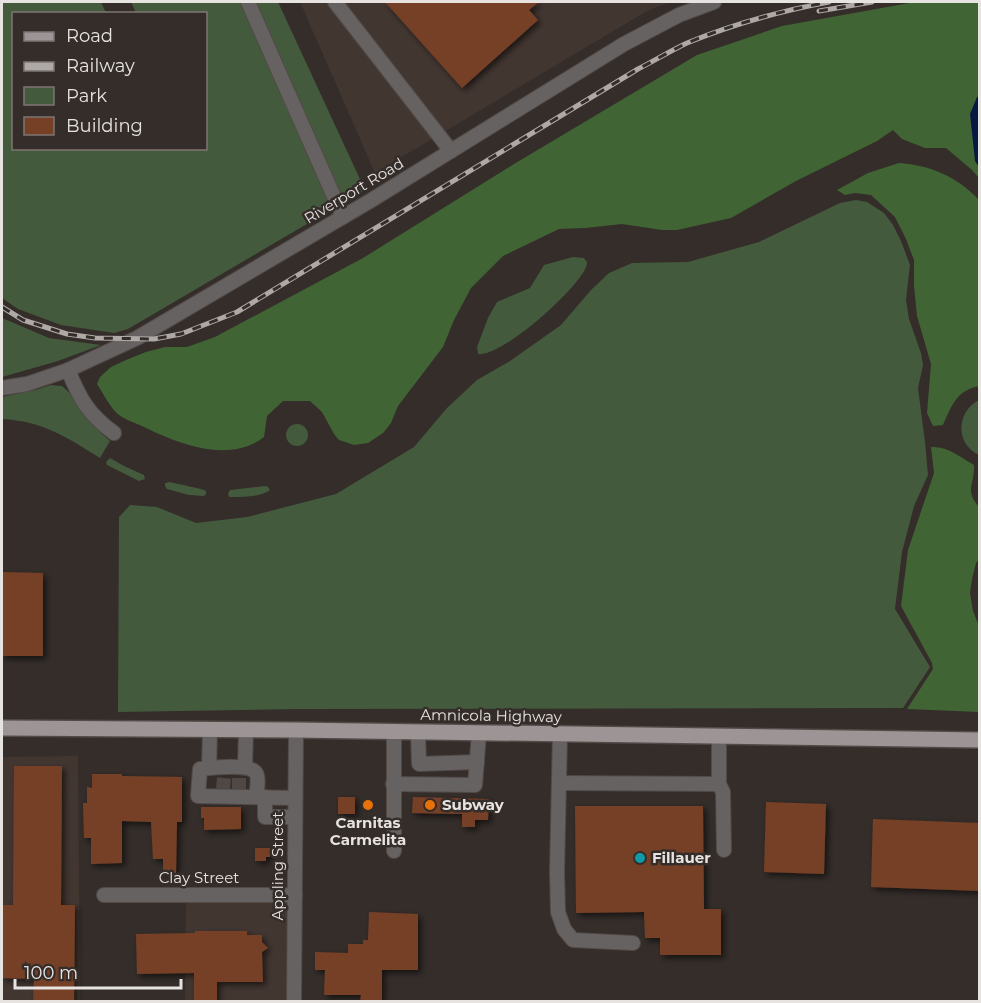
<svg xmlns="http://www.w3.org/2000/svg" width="981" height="1003" font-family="Montserrat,sans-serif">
	<defs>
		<filter id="shadow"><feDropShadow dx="3" dy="3" stdDeviation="3" flood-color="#0009"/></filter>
	</defs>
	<rect width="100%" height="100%" fill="#342d2a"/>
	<!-- built -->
	<g fill="#423631">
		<path d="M300,2h370l-23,9 -272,162z"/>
		<path d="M78,756l2,245h-78v-244z"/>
		<path d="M186,900l102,2 -1,99 -102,1z"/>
	</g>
	<!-- green -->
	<g fill="#445a3d">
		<path d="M2,2h99l5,11 -92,1v134h192v-134l-70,-1 -5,-11h147l87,188 -237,139 -14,4 -53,-8 -43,-16 -16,-11z"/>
		<path d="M856,200l11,2 17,11 9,12 8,16 9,24 -4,35 3,19 12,34 2,12 -5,23 7,54 3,33 -14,31 -12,46 -7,57 35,58 -27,41 -604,1 -181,3 1,-195 11,-12 27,2 39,16 51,-6 89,-23 78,-47 33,-39 30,-28 33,-19 51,-36 30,-35 18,-17 23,-10 56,-1 71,-20 81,-39z"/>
		<path d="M573,257l11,1c3,4 4,4 2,9 -8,22 -85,91 -108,87l-1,-7 11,-29 9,-16 33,-14 14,-23z"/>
		<path d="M2,318l47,20 52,7 -43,16 -56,16z"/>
		<path d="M51,385l11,1 8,7 8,14 24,27 8,7 -10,17c-34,-21 -57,-37 -98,-39v-22l33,-7z"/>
		<path d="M979,400v55c-24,-11 -23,-43 0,-55z"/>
		<circle cx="297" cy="435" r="11"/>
		<path d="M110,458l14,8 20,9 1,4 -6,2 -32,-16 -1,-3z"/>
		<path d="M170,482c10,3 27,5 36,9v3l-2,2 -15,-1 -22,-6 -2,-3v-3z"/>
		<path d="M266,486l2,1 2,3c-9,7 -26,7 -38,7h-3l-1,-3 2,-4z"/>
	</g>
	<!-- forest -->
	<g fill="#416435">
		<path d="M915,2h64v176l-7,-8 -26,-22h-21l-23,-9 -9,-9 -16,11 -81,40 -65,37 -54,12h-15l-40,-6 -37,4 -26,1 -56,27 -32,32 -17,32 -11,27 -45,59 -7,17 -8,10 -15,10 -14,2 -15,-5 -5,-6 -12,-22 -12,-11h-27l-16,15 -3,21c-35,27 -85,7 -120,-10 -8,-4 -18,-7 -25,-12 -8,-6 -16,-22 -22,-31l3,-7 11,-10 15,-7 20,-8 19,-5h22l28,-10 148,-79 151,-94 183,-109 85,-29z"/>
		<path d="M899,163c31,2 59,14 80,37v186c-23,5 -27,19 -36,39l-10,1 -6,-13 4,-49 -14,-48 -3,-30v-26l-8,-21 -11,-22 -24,-22 -16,-2 -10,2 -8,-5 31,-17z"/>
		<path d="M931,447c17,-1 29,10 43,18 1,19 -10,25 5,42l1,51 -4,5 -4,16 -2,14 3,18 6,15v86l-72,-3 26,-40 -1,-6 -31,-57 7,-56 26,-77z"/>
	</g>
	<!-- water -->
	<path fill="#071943" d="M979,96v-1v72l-4,-6 -5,-47 7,-17z"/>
	<!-- building -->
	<g fill="#754026" filter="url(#shadow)">
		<path d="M385,2h154l-10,8 9,10 -76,68z"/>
		<path d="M2,572l41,1v83h-41z"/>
		<path d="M14,766h48l-1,139h14l-1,97h-41l1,-23 -32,-1v-73h11z"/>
		<path d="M92,774h30v2l60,1v45h-5l-1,52h-13v-15h-10l-2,-37 -29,-1v42l-31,1v-26h-7l-1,-35h4v-16l5,1z"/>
		<rect x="338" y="797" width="17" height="17"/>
		<path d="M413,797l76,2 -1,21h-13v7h-13v-13l-50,-1z"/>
		<path d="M766,802l60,2 -2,70 -60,-2z"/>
		<path d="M575,806h128l1,103h17v46h-61v-17h-15l-1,-26 -68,1z"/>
		<path d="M201,807h40v22l-37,1v-12h-3z"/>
		<path d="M873,819l107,4v68l-109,-4z"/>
		<path d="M255,848h15v9h-4v4h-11z"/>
		<path d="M369,912l49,2v56h-36v32h-22l1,-7h-37l1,-25h-10v-18l33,1v-9h15v-4h5z"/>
		<path d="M195,931h52v4h15v7l6,6 -6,4 1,30h-46v20h-23v-29l-57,1 -1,-40 59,-1z"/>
	</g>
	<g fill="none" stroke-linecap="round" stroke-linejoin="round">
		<!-- minor-tunnel -->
		<g stroke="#4f4845" stroke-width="14" stroke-dasharray="14 7" stroke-linecap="butt">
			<path d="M223,789l1,-11"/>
			<path d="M239,790v-12"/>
		</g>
		<defs>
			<g id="minor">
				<path d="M248,2l95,215"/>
				<path d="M335,2l116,149"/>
				<path d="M68,370c12,29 20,44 46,63"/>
				<path d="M2,388l25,-4 41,-14 69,-32 233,-137 254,-157 55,-29 35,-13"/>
				<path d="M394,732v119"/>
				<path d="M418,733l1,31 58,-2"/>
				<path d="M560,734l-3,138 1,40 6,17 9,11 60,3"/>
				<path d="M245,767l1,-37"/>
				<path d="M209,768l1,-38"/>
				<path d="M559,783l160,1v-47"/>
				<path d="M393,784l82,1 4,-52"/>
				<path d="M719,784l4,8 1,58"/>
				<path d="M256,797c1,-7 3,-19 0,-24 -6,-10 -45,-5 -56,-4l-2,27 97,2"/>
				<path d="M265,797v20h29"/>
				<path d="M104,895h191"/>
				<path d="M294,1002l2,-272"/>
			</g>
			<path id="major" d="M2,728l294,2 684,10"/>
		</defs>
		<!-- minor casing -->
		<use href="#minor" stroke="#514a47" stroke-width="16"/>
		<!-- major casing -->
		<use href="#major" stroke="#514a47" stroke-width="18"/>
		<!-- minor -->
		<use href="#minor" stroke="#666262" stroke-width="14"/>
		<!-- major -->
		<use href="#major" stroke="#9c9495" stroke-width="15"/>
		<defs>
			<g id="rail">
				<path d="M819,11l53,-9"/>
				<path d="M2,307l21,13 44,14 28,4 59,1 27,-5 56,-22 401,-243c16,-8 32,-18 49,-26 46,-19 93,-32 142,-41"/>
			</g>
		</defs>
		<!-- rail casing -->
		<use href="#rail" stroke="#aea9a7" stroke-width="5"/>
		<!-- rail -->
		<use href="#rail" stroke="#342d2a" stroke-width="3" stroke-dasharray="9" stroke-linecap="butt"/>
	</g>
	<!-- markers -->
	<g fill="#e8710a" stroke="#342d2a" stroke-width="2">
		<circle cx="368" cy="805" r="6"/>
		<circle cx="430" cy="805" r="6"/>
	</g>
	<circle fill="#0f9aa8" stroke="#342d2a" stroke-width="2" cx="640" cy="858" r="6"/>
	<g text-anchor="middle" stroke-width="5" stroke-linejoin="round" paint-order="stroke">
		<!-- street labels -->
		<g font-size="15" fill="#e7e3e1" stroke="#342d2a">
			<text transform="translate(354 191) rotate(-31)" y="5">Riverport Road</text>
			<text transform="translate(491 716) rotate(1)" y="5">Amnicola Highway</text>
			<text transform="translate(278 866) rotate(-90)" y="5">Appling Street</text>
			<text x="199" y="883">Clay Street</text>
		</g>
		<!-- poi labels -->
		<g font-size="15" font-weight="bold" fill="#e7e3e1" stroke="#342d2a" text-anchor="start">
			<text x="442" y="810">Subway</text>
			<text x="368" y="828" text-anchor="middle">Carnitas<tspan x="368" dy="17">Carmelita</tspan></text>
			<text x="652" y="863">Fillauer</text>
		</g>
	</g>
	<!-- border -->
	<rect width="981" height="1003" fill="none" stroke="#e7e3e1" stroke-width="6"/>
	<!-- legend -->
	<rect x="12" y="12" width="195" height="138" fill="#342d2a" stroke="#7c7673" stroke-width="1.5"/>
	<rect x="24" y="32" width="30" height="9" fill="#9c9495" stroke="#7c7673" stroke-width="1.5"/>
	<text x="66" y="42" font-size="18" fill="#e7e3e1">Road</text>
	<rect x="24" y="62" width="30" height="9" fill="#aea9a7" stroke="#7c7673" stroke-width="1.5"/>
	<text x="66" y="72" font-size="18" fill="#e7e3e1">Railway</text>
	<rect x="24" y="87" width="30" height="18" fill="#445a3d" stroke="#7c7673" stroke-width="1.5"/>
	<text x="66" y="102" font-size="18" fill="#e7e3e1">Park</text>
	<rect x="24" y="117" width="30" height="18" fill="#754026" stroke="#7c7673" stroke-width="1.5"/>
	<text x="66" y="132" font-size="18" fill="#e7e3e1">Building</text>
	<!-- scale -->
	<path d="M15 979v9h166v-9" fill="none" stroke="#e7e3e1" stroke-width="3"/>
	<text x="24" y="979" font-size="18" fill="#e7e3e1" stroke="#342d2a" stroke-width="4.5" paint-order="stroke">100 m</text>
</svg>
